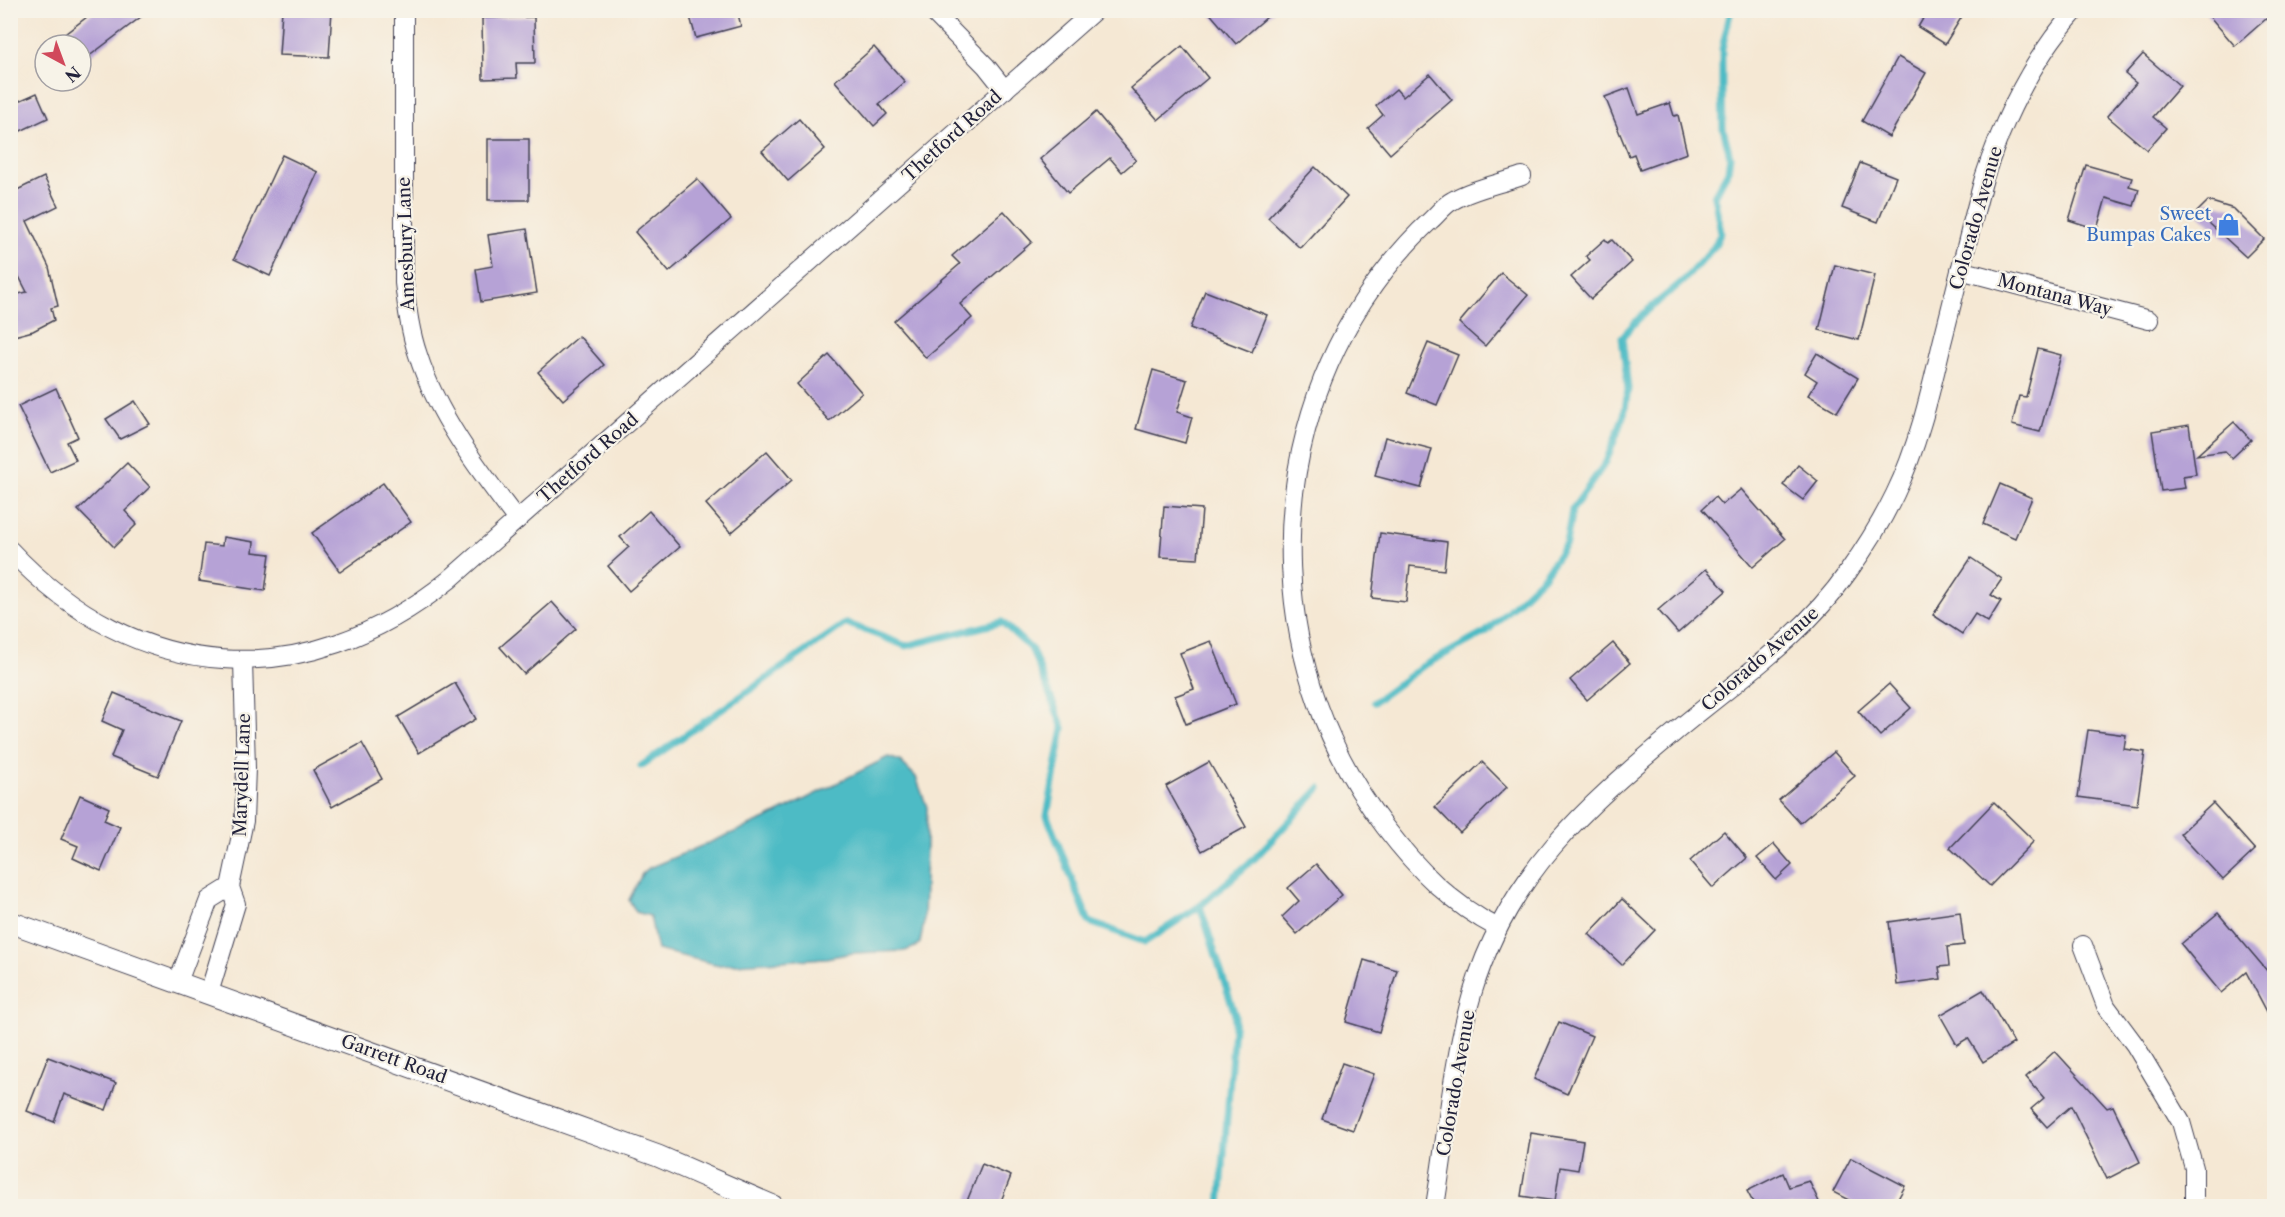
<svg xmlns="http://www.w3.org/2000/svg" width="2285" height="1217" font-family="'Libre Caslon Text',serif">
	<rect width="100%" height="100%" fill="#f7f3e8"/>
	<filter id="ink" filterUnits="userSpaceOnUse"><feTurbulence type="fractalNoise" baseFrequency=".0167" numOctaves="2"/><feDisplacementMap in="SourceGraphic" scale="12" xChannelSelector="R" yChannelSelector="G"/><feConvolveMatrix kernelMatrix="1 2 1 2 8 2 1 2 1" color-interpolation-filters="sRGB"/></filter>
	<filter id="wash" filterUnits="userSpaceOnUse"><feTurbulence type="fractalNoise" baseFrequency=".008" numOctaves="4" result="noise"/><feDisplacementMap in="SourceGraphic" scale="24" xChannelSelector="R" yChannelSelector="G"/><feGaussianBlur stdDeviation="1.35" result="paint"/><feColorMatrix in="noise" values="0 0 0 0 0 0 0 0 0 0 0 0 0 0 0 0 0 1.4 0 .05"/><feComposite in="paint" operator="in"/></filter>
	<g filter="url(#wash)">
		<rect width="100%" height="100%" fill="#f5e8d4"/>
		<!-- water -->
		<path fill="#4dbbc5" stroke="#386e80" stroke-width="1.5" d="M888,757l12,4 16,16 11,30 -3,116 -4,20 -5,4 -10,4 -52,2 -27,5 -107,7 -62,-15 -7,-34 -14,-4 -7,-12 13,-26 7,-6 119,-50z"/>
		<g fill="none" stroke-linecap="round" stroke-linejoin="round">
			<!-- stream -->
			<g stroke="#4dbbc5" stroke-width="7">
				<path d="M1374,702l49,-36 63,-34 57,-55 23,-33 6,-34 34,-48 18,-47 4,-26 -6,-52 20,-22 41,-34 31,-34 7,-15 -7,-36 14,-25 2,-15 -7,-28 -1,-38v-41l9,-39"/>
				<path d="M641,766l205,-143 60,23 96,-24 30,28 31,78 -16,88 42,106 56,20 55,-36 55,-48 65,-70"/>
				<path d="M1200,906l35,109 -15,191"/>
			</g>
		</g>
		<g id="blocks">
			<!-- building -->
			<g fill="#b6a2d6">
				<path d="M96,10h54l-66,50 -3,-4v-11h-8l-8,-11z"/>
				<path d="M282,10h50l-3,47 -50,-2z"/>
				<path d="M700,10h37l4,16 -45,12 -7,-25z"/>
				<path d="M1207,10h68l-39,34z"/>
				<path d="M1928,10h38l-21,34 -27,-17z"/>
				<path d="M2204,10h70v2l-39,34z"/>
				<path d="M534,17l1,46h-19l1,15 -34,1 -1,-61z"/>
				<path d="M1182,46l26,32 -50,42 -27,-32z"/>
				<path d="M874,47l31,35 -26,22 8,10 -13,12 -39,-45z"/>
				<path d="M2143,54l37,32 -27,31 13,11 -19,22 -40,-34 29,-33 -11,-9z"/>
				<path d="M1898,57l28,16 -37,64 -27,-16z"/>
				<path d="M1430,74l22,26 -62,54 -22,-26 15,-13 -7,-9 20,-17 7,8z"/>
				<path d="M1629,88l9,26 32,-11 4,13 4,-1 9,38 -47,17 -6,-16 -5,2 -24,-59z"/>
				<path d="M37,93l11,25 -38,18v-31z"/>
				<path d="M1096,112l40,48 -14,12 -12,-14 -42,35 -28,-34z"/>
				<path d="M799,119l26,30 -37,32 -26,-30z"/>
				<rect x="488" y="139" width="41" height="61"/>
				<path d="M282,155l36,17 -48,104 -36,-17z"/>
				<path d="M1860,163l36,14 -18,45 -36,-14z"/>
				<path d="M2086,165l46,13 -3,8 10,3 -5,17 -28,-8 -9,31 -28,-9z"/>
				<path d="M1315,167l32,30 -47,51 -32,-30z"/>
				<path d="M44,177l14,29 -31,15 22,46 9,39 -7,2 3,12 -21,11 -19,5 -4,-16v-24l17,-4 -17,-33v-72l3,5z"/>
				<path d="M697,179l34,40 -62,53 -34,-40z"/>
				<path d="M2208,201l26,8 30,30 -18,18 -49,-45z"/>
				<path d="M1004,211l28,31 -72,62 12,14 -46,40 -32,-37 66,-57 -8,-8z"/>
				<path d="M527,229l10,64 -56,9 -5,-33 17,-3 -5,-31z"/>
				<path d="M1605,239l3,4 4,-3 20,22 -41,37 -20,-22 19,-17 -4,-4z"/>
				<path d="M1835,265l40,10 -16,65 -40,-10z"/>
				<path d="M1501,273l27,22 -43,51 -26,-23z"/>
				<path d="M1205,291l62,24 -15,37 -62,-24z"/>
				<path d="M579,336l25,29 -41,35 -25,-28z"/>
				<path d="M1428,343l30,12 -21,50 -30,-12z"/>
				<path d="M2038,349l23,6 -21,77 -28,-7 7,-29 7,1z"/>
				<path d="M1817,353l41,25 -21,34 -29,-17 9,-14 -12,-8z"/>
				<path d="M829,355l33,38 -33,28 -32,-37z"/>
				<path d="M1153,370l34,10 -10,32 15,5 -7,26 -49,-14z"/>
				<path d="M56,388l22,49 -11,5 9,18 -26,12 -32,-66z"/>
				<path d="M135,401l15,23 -30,15 -14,-20z"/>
				<path d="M2234,422l17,18 -19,18 -7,-7 -28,4z"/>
				<path d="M2189,425l7,49 -13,2 2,12 -24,3 -9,-60z"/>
				<path d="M1385,437l47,12 -11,39 -46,-12z"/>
				<path d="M767,451l25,29 -61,53 -25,-29z"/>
				<path d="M127,463l23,24 -25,24 12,13 -23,23 -36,-37z"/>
				<path d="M1798,465l20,16 -15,19 -20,-15z"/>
				<path d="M383,483l28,39 -71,50 -28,-39z"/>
				<path d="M2000,484l32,14 -17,40 -32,-14z"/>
				<path d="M1741,489l44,50 -32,28 -51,-58 13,-12 7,8z"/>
				<path d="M1164,506l38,3 -4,50 -38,-2z"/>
				<path d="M649,511l31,36 -51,44 -21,-25 21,-19 -9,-10z"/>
				<path d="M1380,533l67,9 -3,28 -34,-4 -4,36 -34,-4z"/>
				<path d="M223,537l31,5 -1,10 17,2 -5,37 -66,-10 5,-37 18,2z"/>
				<path d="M1971,558l31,21 -11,16 10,6 -13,21 -13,-8 -13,20 -29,-19z"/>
				<path d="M1706,569l20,22 -48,42 -20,-23z"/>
				<path d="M552,602l24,27 -52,45 -24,-27z"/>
				<path d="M1211,641l25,63 -50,20 -11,-28 19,-7 -14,-36z"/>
				<path d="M1613,643l17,20 -43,37 -17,-20z"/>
				<path d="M455,683l21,36 -57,34 -21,-36z"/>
				<path d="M1889,684l22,24 -31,28 -22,-25z"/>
				<path d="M114,693l67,28 -23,55 -47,-19 11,-27 -20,-9z"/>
				<path d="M2088,730l38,5 -2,14 21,3 -8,53 -59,-8z"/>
				<path d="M362,743l20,36 -50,28 -19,-37z"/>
				<path d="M1834,752l21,24 -55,47 -21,-23z"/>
				<path d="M1209,762l37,65 -44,24 -36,-65z"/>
				<path d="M1482,762l25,25 -47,46 -25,-26z"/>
				<path d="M80,795l29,13 -5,12 16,7 -19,44 -28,-13 5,-12 -17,-7z"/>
				<path d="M1994,802l40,39 -44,45 -40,-38z"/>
				<path d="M2213,803l42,47 -32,30 -43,-46z"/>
				<path d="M1724,831l23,27 -34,30 -23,-27z"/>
				<path d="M1774,844l18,21 -16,15 -19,-22z"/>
				<path d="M1316,864l26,31 -45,39 -15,-17 17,-16 -11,-13z"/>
				<path d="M1622,899l33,31 -33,35 -33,-31z"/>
				<path d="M1960,912l4,33 -17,2 2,19 -10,1 2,12 -44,6 -8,-63z"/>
				<path d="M2218,913l56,66v46l-28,-53 -25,21 -40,-49z"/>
				<path d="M1364,960l33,10 -18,62 -33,-10z"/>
				<path d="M1983,990l31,53 -31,19 -15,-24 -11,7 -17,-30z"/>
				<path d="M1559,1022l33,14 -25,58 -33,-15z"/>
				<path d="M2055,1051l52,57 6,-2 27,56 -33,17 -36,-73 -24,21 -16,-18 13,-11 -18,-21z"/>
				<path d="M48,1057l68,26 -10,27 -42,-16 -10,28 -27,-11z"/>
				<path d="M1342,1063l32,11 -21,56 -31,-11z"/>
				<path d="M1531,1133l52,8 -5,29 -18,-3 -5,34 -34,-5z"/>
				<path d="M1851,1158l54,28 -11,20h-34l-27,-14z"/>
				<path d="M982,1164l29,12 -12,30h-34z"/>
				<path d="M1783,1173l6,14 20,-6 12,25h-66l-8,-15z"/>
			</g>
		</g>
	</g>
	<g filter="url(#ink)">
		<use href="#blocks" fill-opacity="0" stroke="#424052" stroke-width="1.5"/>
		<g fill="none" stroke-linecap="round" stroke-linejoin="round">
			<defs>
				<g id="minor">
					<path d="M404,10v273c3,24 6,49 14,72 19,60 61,115 99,165"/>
					<path d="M931,10l55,56 19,24"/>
					<path d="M1960,270l189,50"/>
					<path d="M10,550c126,135 295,146 439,30l646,-570"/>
					<path d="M1498,928c-47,-24 -81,-59 -113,-101 -117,-152 -126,-365 -22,-526 20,-30 42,-57 68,-81 7,-6 13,-15 21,-19 20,-12 48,-17 70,-25"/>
					<path d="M2083,945l23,61 29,39 46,77 13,46v38"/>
					<path d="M178,982l31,-82 21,-13"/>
					<path d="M209,993l27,-89 -6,-17 14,-66 2,-53 -3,-107"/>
					<path d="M1435,1206c12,-71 17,-145 38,-215 35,-116 112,-184 202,-259 60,-50 128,-95 173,-160 18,-25 34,-51 47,-78 23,-47 35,-100 47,-151 14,-55 27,-110 42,-165 20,-61 48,-119 92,-168"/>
				</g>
				<path id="tertiary" d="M10,922l648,234 115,50"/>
			</defs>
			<!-- minor casing -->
			<use href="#minor" stroke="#424052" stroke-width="20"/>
			<!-- tertiary casing -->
			<use href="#tertiary" stroke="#424052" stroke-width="23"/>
			<!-- minor -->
			<use href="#minor" stroke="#fff" stroke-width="18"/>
			<!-- tertiary -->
			<use href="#tertiary" stroke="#fff" stroke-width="21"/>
		</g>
	</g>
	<!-- icons -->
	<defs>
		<symbol id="shop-bare" viewBox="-9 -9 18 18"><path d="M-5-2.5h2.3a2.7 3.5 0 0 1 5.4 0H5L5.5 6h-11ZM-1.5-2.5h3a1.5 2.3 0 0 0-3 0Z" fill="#3f7fe0" stroke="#f7f3e8" stroke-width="2.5" paint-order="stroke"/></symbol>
	</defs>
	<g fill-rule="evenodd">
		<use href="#shop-bare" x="2212" y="208" width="33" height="33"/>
	</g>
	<g text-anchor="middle" stroke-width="4.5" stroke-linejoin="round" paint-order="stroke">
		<!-- street labels -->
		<g font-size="18" fill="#22223b" stroke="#f7f3e8">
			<text transform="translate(952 136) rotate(-42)" y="6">Thetford Road</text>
			<text transform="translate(1976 218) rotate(-74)" y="6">Colorado Avenue</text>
			<text transform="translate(406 244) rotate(-92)" y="6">Amesbury Lane</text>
			<text transform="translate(2055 295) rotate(15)" y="6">Montana Way</text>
			<text transform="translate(588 458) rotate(-41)" y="6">Thetford Road</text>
			<text transform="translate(1760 659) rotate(-41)" y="6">Colorado Avenue</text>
			<text transform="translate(242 775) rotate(-88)" y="6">Marydell Lane</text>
			<text transform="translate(394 1059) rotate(20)" y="6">Garrett Road</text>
			<text transform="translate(1456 1083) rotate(-80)" y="6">Colorado Avenue</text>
		</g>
		<!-- shop labels -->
		<g font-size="18" fill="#366cbe" stroke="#f7f3e8" text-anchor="end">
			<text x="2211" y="220">Sweet<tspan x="2211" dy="21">Bumpas Cakes</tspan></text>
		</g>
	</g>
	<!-- margin -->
	<rect width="2285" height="1217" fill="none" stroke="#f7f3e8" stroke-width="36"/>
	<!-- north arrow -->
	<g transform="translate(63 63) rotate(139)"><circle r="28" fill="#f7f3e8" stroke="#a29fa3" stroke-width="1.5"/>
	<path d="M0-4.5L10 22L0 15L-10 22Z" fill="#d1495b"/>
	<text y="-9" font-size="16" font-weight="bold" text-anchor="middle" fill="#22223b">N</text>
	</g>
</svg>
